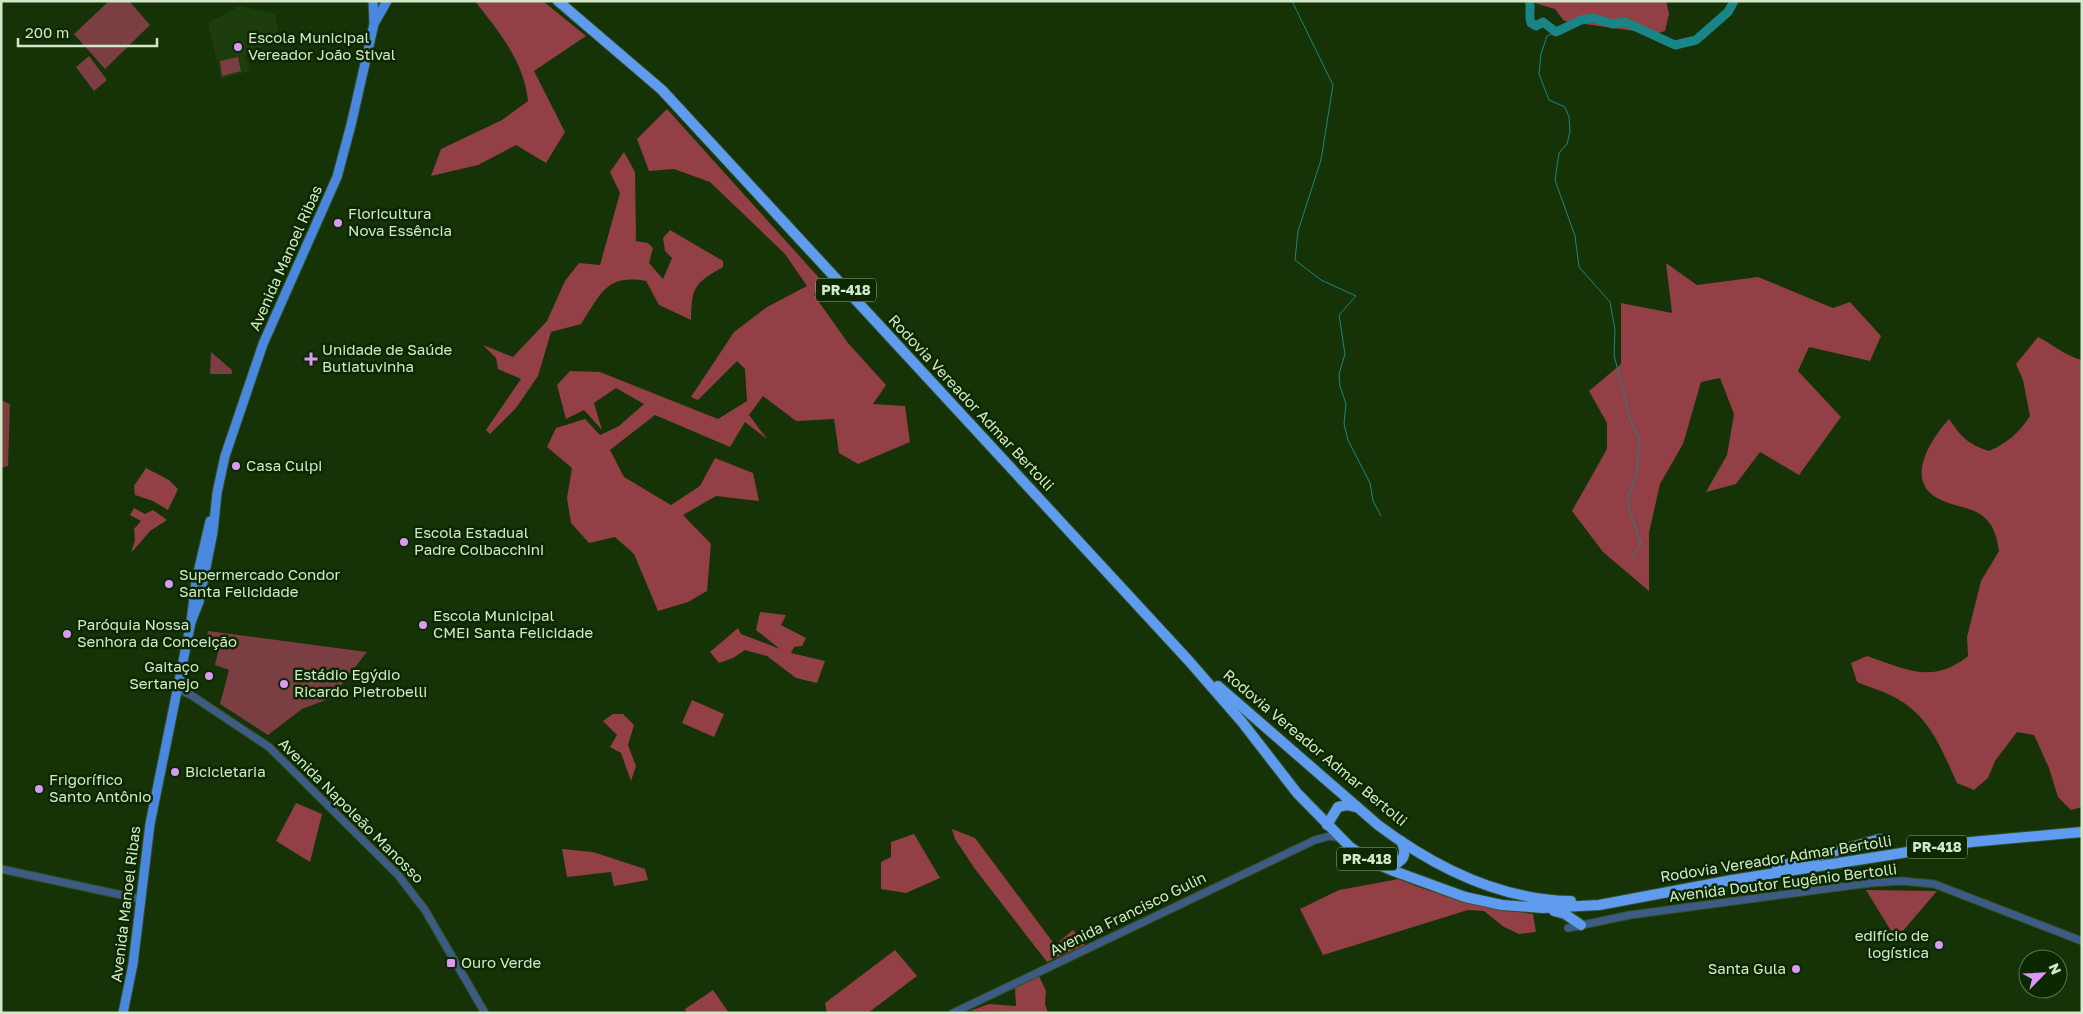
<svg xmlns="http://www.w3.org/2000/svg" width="2083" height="1014" font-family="'Golos Text',sans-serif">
	<rect width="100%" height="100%" fill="#163207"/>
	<!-- built -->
	<path fill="#1e3d0d" d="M240,6l35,8 5,23 -35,19 5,15 -29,8 -13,-56z"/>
	<!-- green -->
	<g fill="#7b3e43">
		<path d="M109,1h20l21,24 -45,44 -31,-35z"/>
		<path d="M89,56l18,24 -13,11 -18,-24z"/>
		<path d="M238,57l3,14 -19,5 -2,-15z"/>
		<path d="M211,352l21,18v4h-22z"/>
		<path d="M1,400l9,4 -2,62 -7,2z"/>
		<path d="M208,631l159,21 -36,46 -29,11 -34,26 -48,-31 9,-34 -14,-5 4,-17 -13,-3z"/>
	</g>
	<!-- forest -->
	<g fill="#923f46">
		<path d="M475,1h68l43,35 -52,35 31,61 -19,31 -30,-18 -38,20 -47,11 10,-27 61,-29 26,-19c-4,-40 -29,-69 -53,-100z"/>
		<path d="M1528,1h138l3,13 -4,17 -10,3 -91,-13 -9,-12z"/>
		<path d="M667,109l154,171 -7,15 34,48 38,42 -13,19 32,2 5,36 -52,22 -19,-11 -5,-34 -38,2 -33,-25 -14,19 18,24 -22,-17 -15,25 -75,-32 -45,35 14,27 47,28 29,-19 15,-28 38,15 6,28 -43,-5 -33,19 28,29 -4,47 -19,11 -30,9 -24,-57 -19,-17 -26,6 -18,-20 -4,-25 5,-30 -25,-21 9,-19 29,-9 15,16 19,-9 25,-22 -28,-16 -22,15 8,27 -18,-20 -18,9 -9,-34 13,-14 30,1 118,47 29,-18 -2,-32 -8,-8 -39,39 -7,-3 43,-65 33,-25 40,-21 -22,-32 -75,-72 -36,-13 -25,2 -12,-32z"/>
		<path d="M624,152l11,20 1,69 12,2 5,5 -4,15 14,16 9,-21 -7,-7 -2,-13 7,-8 53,31v6c-29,17 -31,19 -32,53l-32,-15 -13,-24c-40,-7 -45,13 -65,43l-30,8 -13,44 -22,32 -26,26 -4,-4 35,-51 -23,-10 -2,-11 -13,-13 30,12 34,-36 18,-40 14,-18 21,2 20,-72 -10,-21z"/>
		<path d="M1666,263l31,22 61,-8 75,31 17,-6 31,34 -11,25 -61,-14 -11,24 43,46 -42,58 -39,-23 -24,32 -30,8 21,-37 7,-41 -14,-36 -19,4 -18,62 -23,40 -11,49v58l-46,-39 -31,-41 35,-62v-26l-18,-32 32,-27v-61l51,10z"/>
		<path d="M2038,337c16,8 27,19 44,23v447l-11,3 -13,-13 -9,-29 -15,-33 -17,-3 -22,29 -7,17 -14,12 -17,-7c-16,-35 -28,-69 -65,-87 -11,-6 -24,-9 -35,-14l-6,-19 16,-7c39,13 65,29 101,0l-1,-19 14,-56 18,-30c-2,-12 -4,-23 -13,-32 -12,-13 -34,-12 -49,-21 -33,-19 -5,-60 12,-79 13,19 19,25 40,32 18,-8 30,-18 41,-35l-7,-36 -7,-16z"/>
		<path d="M146,468l23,12 9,9 -10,21 -15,-9 -18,-6 -1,-9z"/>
		<path d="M134,508l11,6 8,-4 14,10 -17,11 -19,22 4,-13 -1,-11 7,-8 -11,-6z"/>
		<path d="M760,612l26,3 -5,10 25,13 -4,8 -8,1 -3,6 34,8 -8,22 -21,-5 -29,-22 -22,-6 -12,8 -14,5 -9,-11 28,-24 3,6 39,15 -24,-19z"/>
		<path d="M692,700l32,14 -10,23 -32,-14z"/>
		<path d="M613,714h10l11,11 -6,20 8,21 -5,15 -10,-28 -11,-6 7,-12 -14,-14z"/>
		<path d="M296,803l26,11 -12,48 -34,-21z"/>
		<path d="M952,829l23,9 80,107 18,-15 12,15 -38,17 -72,-93 -20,-30z"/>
		<path d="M914,834l26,44 -34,15 -25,-4v-27l10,-5v-15z"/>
		<path d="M562,849l31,3 52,17 3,11 -34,6 -3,-14 -44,5z"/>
		<path d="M1399,879c44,19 88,29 134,35l3,18 -17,2 -15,-7 -20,-16 -16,-1 -145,45 -23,-46 39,-19z"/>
		<path d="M1866,890l71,1 -41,48z"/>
		<path d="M895,950l22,26 -49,37h-41l-2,-10z"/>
		<path d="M1039,976l7,15 -1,13 3,9 -78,-2 19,-7 27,2 -1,-18z"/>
		<path d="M713,990l16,23h-42l-2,-4z"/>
	</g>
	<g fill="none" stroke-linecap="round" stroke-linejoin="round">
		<!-- stream -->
		<g stroke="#1a8587" stroke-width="1">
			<path d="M1292,1l41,84 -12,75 -23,71 -3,29 26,20 35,16 -17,19 6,39 -6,20 1,12 6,18 -2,20 4,16 22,43 3,18 8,15"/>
			<path d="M1556,32l-9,4 -6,18 -2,20 10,26 16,7 4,10 1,14 -3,13 -8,9 -4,27 20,56 4,31 31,35 5,28 -1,25 16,64 9,20 -2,32 -10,31 14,42 -10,14"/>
		</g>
		<!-- river -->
		<path stroke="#1a8587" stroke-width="9" d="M1529,1c3,7 -1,13 2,22l5,3 7,-4 13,10 25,-12 12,-2 20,6 12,-2 50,23 21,-5 32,-28 6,-11"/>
		<defs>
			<g id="minor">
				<path d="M177,689l14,6 78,52 129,128 27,35 60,103"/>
				<path d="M1,869l139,30"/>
				<path d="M1568,928l62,-13 240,-32 32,-2 32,3 148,57"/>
				<path d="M953,1013l362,-173 15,-4 10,2"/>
			</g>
			<g id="major">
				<path d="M375,22l12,-21"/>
				<path d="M191,622l8,-20 14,-70 4,-39 8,-37 38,-112 74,-167 14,-52 23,-101 -1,-23"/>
				<path d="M123,1013l10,-49 17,-140 41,-202 5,-41 14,-60"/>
			</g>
			<g id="highway">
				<path d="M558,1l104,89 527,571 53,61 55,71 53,54 22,15 19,8 74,27 37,8 41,3 56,-3 133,-25 239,-38 111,-10"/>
				<path d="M1218,686l160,139c56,42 122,75 193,76"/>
				<path d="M1327,825l11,-18 9,-2 8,2"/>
				<path d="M1382,866c17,0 28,-8 19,-25"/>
				<path d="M1777,867l103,-28"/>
				<path d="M1554,911l11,3 16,11"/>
			</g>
		</defs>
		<!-- minor casing -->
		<use href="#minor" stroke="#344f26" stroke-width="9"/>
		<!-- major casing -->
		<use href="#major" stroke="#344f26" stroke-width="11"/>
		<!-- highway casing -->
		<use href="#highway" stroke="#344f26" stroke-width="12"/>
		<!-- minor -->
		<use href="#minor" stroke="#3c5b85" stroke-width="7"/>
		<!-- major -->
		<use href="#major" stroke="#4988de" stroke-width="9"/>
		<!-- highway -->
		<use href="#highway" stroke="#5f9bee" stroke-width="10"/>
	</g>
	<!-- markers -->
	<g fill="#dc99f4" stroke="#0c2800" stroke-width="2">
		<circle cx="238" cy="47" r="5"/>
		<circle cx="338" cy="223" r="5"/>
		<path d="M308.5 351.5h5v5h5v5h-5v5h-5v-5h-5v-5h5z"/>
		<circle cx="236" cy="466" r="5"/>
		<circle cx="404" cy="542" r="5"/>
		<circle cx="169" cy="584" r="5"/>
		<circle cx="423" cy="625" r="5"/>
		<circle cx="67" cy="634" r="5"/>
		<circle cx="209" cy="676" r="5"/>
		<circle cx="284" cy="684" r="5"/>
		<circle cx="175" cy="772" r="5"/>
		<circle cx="39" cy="789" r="5"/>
		<circle cx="1939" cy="945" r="5"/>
		<rect x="446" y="958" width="10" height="10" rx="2.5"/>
		<circle cx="1796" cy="969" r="5"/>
	</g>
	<g text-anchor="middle" stroke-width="5" stroke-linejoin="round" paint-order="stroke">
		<!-- shield labels -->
		<g fill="#0c2800" stroke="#97ae8d" stroke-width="1">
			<rect x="816" y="278.5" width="60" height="23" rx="4"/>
			<rect x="1907" y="835.5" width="60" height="23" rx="4"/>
			<rect x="1337" y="847.5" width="60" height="23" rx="4"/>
		</g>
		<g font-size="14" font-weight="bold" fill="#d2e8c9">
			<text x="846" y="295">PR-418</text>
			<text x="1937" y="852">PR-418</text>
			<text x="1367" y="864">PR-418</text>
		</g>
		<!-- poi labels -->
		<g font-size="15" fill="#d2e8c9" stroke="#0c2800" text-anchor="start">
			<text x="248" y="43">Escola Municipal<tspan x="248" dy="17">Vereador João Stival</tspan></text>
			<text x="348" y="219">Floricultura<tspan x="348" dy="17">Nova Essência</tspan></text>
			<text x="322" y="355">Unidade de Saúde<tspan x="322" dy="17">Butiatuvinha</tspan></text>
			<text x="246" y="471">Casa Culpi</text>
			<text x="414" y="538">Escola Estadual<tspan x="414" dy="17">Padre Colbacchini</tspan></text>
			<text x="179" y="580">Supermercado Condor<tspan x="179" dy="17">Santa Felicidade</tspan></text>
			<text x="433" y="621">Escola Municipal<tspan x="433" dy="17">CMEI Santa Felicidade</tspan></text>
			<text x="77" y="630">Paróquia Nossa<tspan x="77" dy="17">Senhora da Conceição</tspan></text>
			<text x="199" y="672" text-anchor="end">Gaitaço<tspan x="199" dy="17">Sertanejo</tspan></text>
			<text x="294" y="680">Estádio Egýdio<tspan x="294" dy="17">Ricardo Pietrobelli</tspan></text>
			<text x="185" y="777">Bicicletaria</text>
			<text x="49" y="785">Frigorífico<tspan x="49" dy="17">Santo Antônio</tspan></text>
			<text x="1929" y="941" text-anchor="end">edifício de<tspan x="1929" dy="17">logística</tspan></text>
			<text x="461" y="968">Ouro Verde</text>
			<text x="1786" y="974" text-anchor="end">Santa Gula</text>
		</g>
		<!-- street labels -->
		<g font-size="15" fill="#d2e8c9" stroke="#0c2800">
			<text transform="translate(286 258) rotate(-66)" y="5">Avenida Manoel Ribas</text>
			<text transform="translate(971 403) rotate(47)" y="5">Rodovia Vereador Admar Bertolli</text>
			<text transform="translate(1315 748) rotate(40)" y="5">Rodovia Vereador Admar Bertolli</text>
			<text transform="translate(351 811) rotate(45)" y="5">Avenida Napoleão Manosso</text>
			<text transform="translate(1776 859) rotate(-9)" y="5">Rodovia Vereador Admar Bertolli</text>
			<text transform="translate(1783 883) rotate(-7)" y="5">Avenida Doutor Eugênio Bertolli</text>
			<text transform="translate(126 904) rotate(-83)" y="5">Avenida Manoel Ribas</text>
			<text transform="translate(1128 914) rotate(-26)" y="5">Avenida Francisco Gulin</text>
		</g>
	</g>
	<!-- border -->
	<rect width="2083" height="1014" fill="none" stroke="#d2e8c9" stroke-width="5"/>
	<!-- north arrow -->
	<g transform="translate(2043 974) rotate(66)"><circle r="24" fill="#0c2800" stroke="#5b7550"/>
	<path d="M0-4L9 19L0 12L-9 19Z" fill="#dc99f4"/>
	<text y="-8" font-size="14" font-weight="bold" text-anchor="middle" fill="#d2e8c9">N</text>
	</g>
	<!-- scale -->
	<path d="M18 38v8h139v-8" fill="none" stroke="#d2e8c9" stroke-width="2.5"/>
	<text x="25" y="38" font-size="15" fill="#d2e8c9" stroke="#0c2800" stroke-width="4" paint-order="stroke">200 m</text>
</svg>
